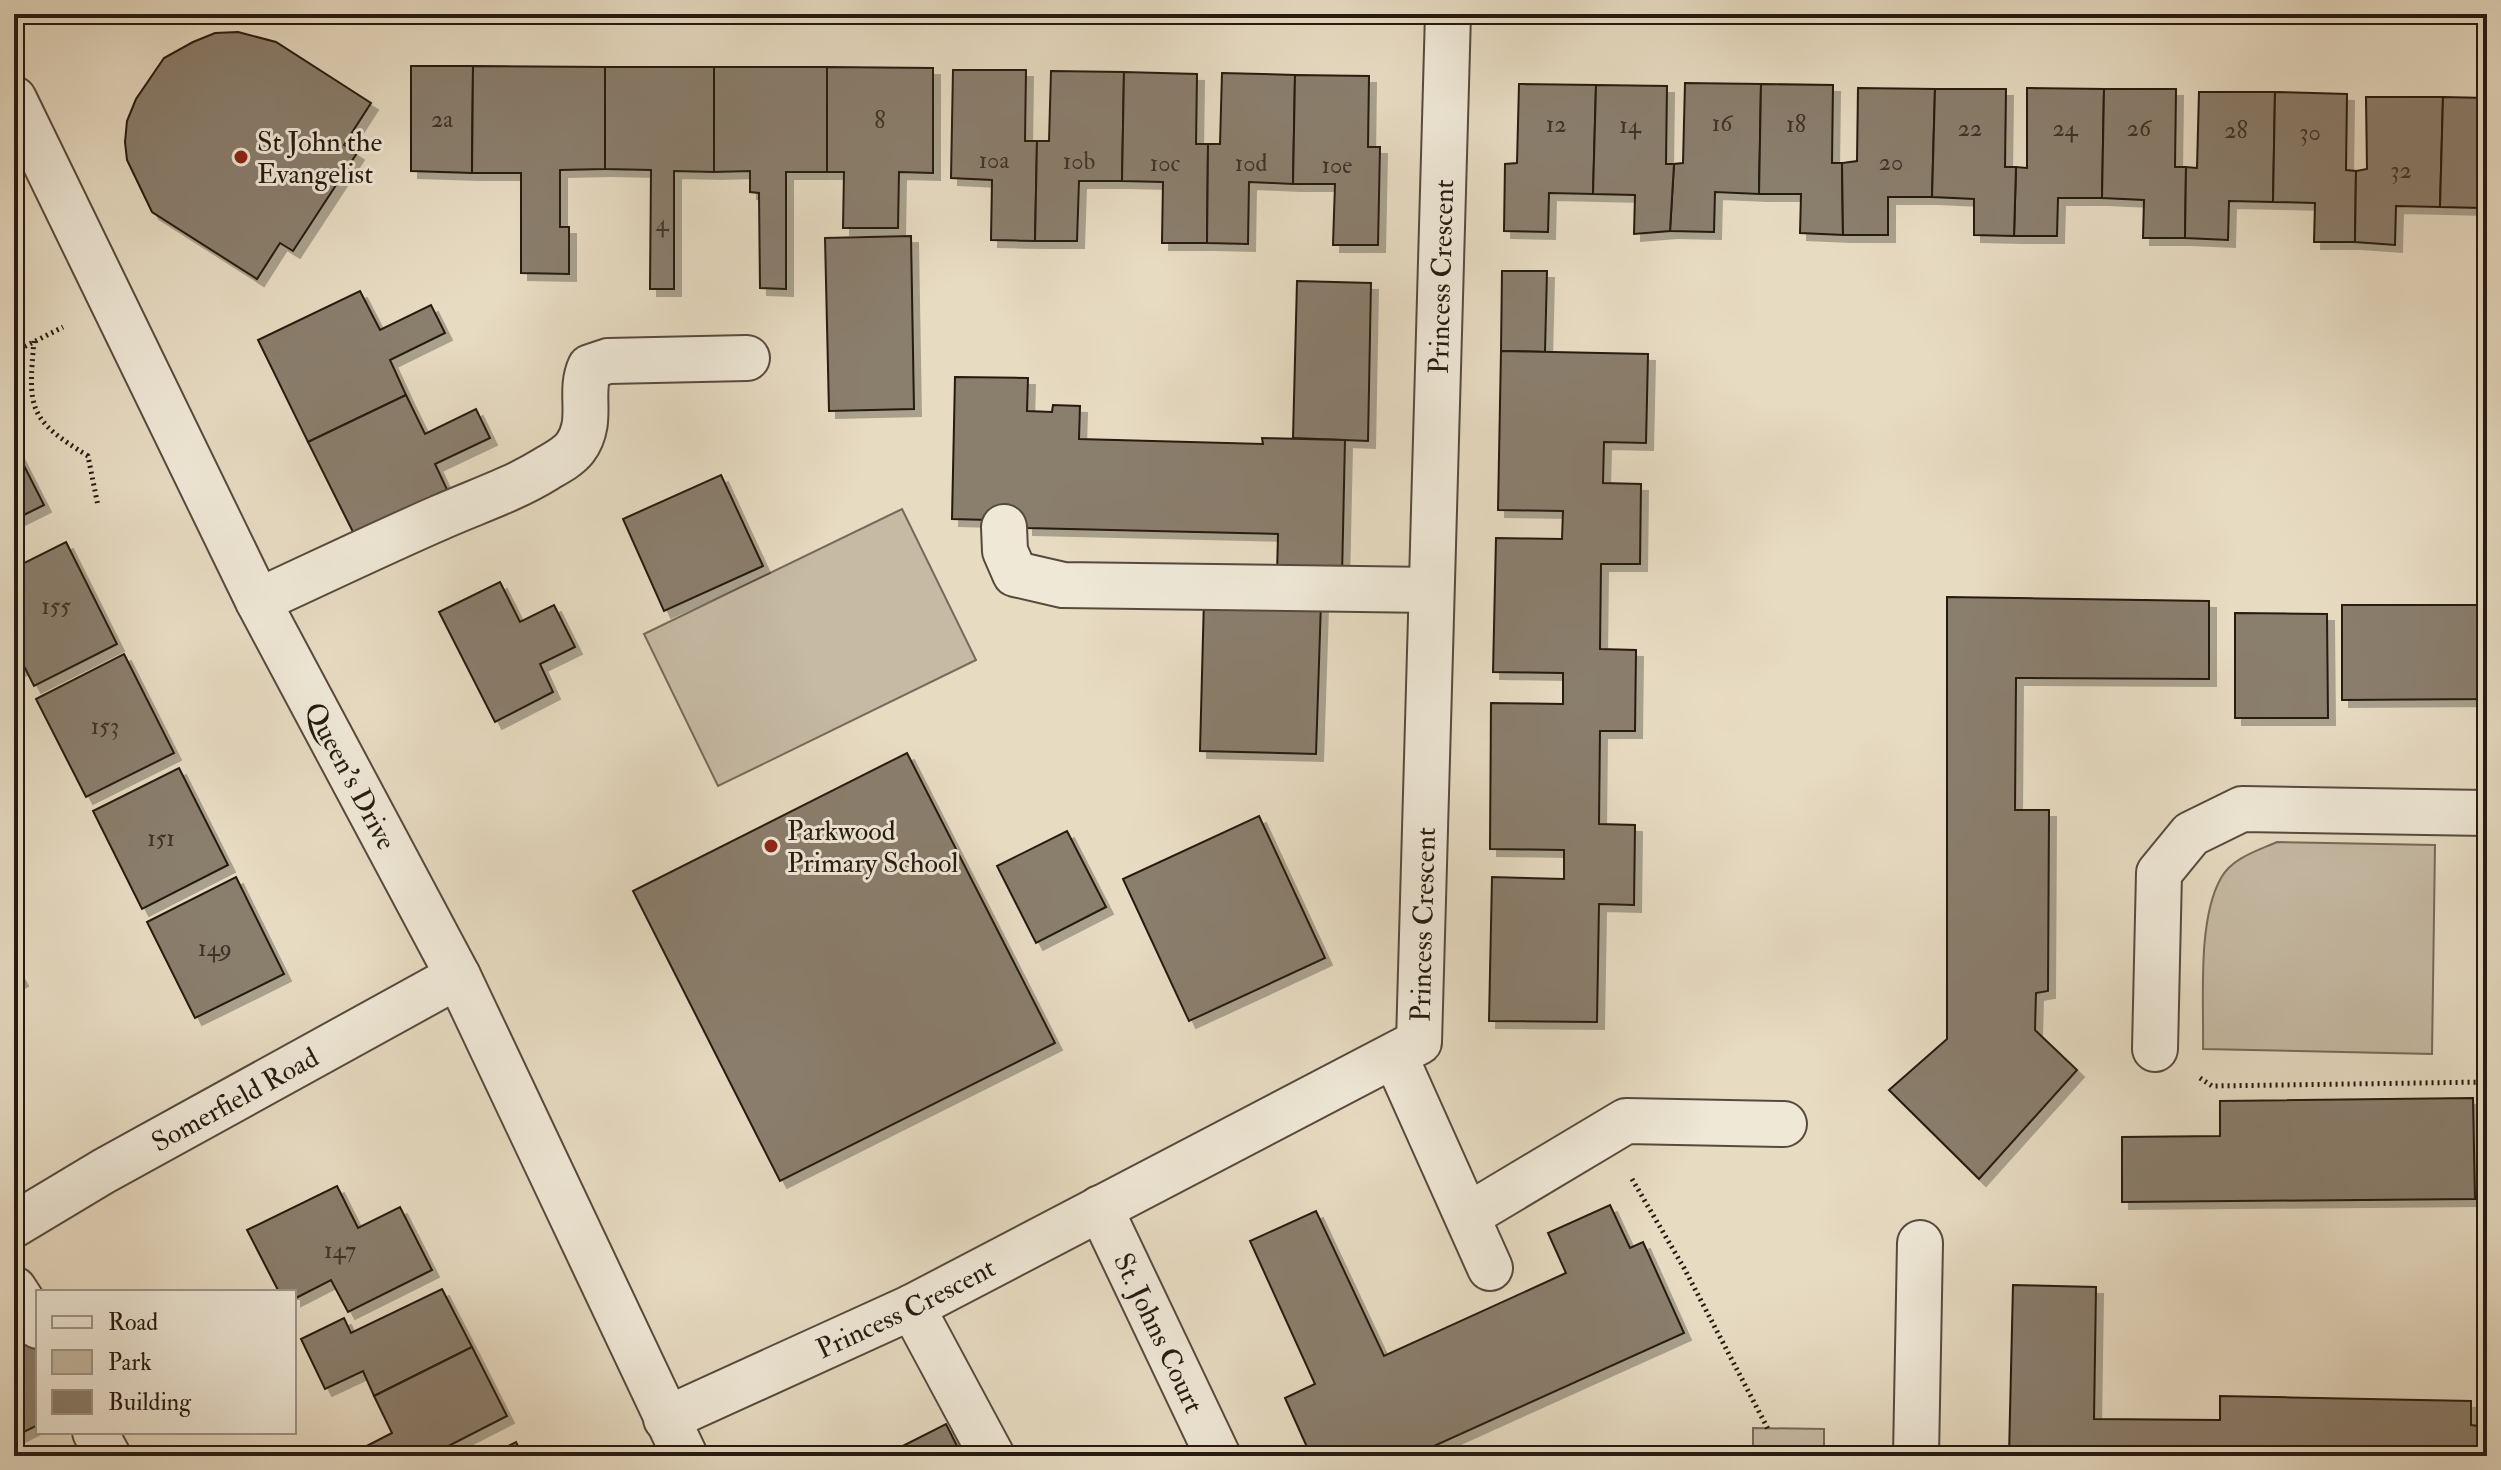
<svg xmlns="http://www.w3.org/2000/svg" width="2501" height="1470" font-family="'IM FELL Double Pica',serif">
	<defs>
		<filter id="shadow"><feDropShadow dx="7" dy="7" stdDeviation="0" flood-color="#0004"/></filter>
	</defs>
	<rect width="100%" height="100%" fill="#e7dbc2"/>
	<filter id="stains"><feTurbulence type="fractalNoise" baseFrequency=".0025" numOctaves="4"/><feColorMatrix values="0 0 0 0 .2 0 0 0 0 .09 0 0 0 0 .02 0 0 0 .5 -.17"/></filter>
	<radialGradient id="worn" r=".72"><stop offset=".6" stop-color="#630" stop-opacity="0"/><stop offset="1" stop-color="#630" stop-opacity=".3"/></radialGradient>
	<!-- green -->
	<g fill="#c6baa4" stroke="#766a5a" stroke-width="2">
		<path d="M902,509l74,151 -258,126 -74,-152z"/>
		<path d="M2277,842l158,3 -3,209 -229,-5c1,-48 -6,-129 18,-171 11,-20 36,-27 56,-36z"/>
		<path d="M1753,1428l71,1v27h-71z"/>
	</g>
	<!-- building -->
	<g fill="#8a7e6d" stroke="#251a11" stroke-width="2" filter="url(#shadow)">
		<path d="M238,32l38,10 95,61 -27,42 13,8 -64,98 -13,-8 -23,36 -105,-67 -25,-52 -2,-18 2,-21 9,-22 28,-41 29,-16 22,-9z"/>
		<path d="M411,66h62l-1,107 -61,-2z"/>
		<path d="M473,66l132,1v102l-45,1v57h9v47l-48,-1v-100h-49z"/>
		<path d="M605,67h109v105l-40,-1v118h-24l1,-119 -46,-1z"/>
		<path d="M714,67h113v105h-41v117l-26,-1 -1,-95 -9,-1v-21l-36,1z"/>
		<path d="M827,67l106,1v105l-34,-1 -1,56h-55l1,-56h-17z"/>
		<path d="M953,70h73l-1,71h12l-2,100 -44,-1 1,-60 -41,-2z"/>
		<path d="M1051,71l73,1 -2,109h-43l-2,60h-42l2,-100h12z"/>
		<path d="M1124,72l73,2 -1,70h12l-1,99h-45l1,-61 -41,-1z"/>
		<path d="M1222,73l73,2 -2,109 -44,-2 -1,62 -41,-1 1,-99h12z"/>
		<path d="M1295,75l74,1 -1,71h12l-2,98h-45l2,-61h-42z"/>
		<path d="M1685,83l76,1 -2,110 -44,-2 -1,40 -44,-1 4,-67 9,-1z"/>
		<path d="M1519,84l77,1 -3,109 -44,-1 -1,39 -44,-1 1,-67 12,-1z"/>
		<path d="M1761,84l72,1 -1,78h10l1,72 -43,-2 1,-39h-42z"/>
		<path d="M1596,85l71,1 -1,78h8l-4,67 -36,3 1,-39 -42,-1z"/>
		<path d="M1858,88l77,1 -3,108h-44v38h-45l-1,-72 15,-2z"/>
		<path d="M2027,88l77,1 -2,109h-44l-1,38h-43l2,-69 11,1z"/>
		<path d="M1935,89h71l-1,78h11l-2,69 -40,-1v-36l-42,-2z"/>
		<path d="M2104,89h72l-1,78h11l-1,71h-42l1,-38 -42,-2z"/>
		<path d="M2199,92h76l-2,110 -44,-1 -1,39 -43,-2 1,-71 11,1z"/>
		<path d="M2275,92l72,2 -1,76 10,1 -1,71h-41l1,-39 -42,-1z"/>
		<path d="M2366,97h77l-3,110 -44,-1 -1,39 -40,-3 1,-71 11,-2z"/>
		<path d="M2443,97l44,1v148h-5v-38l-42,-1z"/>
		<path d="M911,236l3,173 -85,2 -4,-173z"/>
		<path d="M1502,271h45l-2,81 -44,-1z"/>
		<path d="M1297,281l74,2 -3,158 -75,-3z"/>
		<path d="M360,291l20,39 51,-25 14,28 -55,27 16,35 -98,47 -50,-102z"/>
		<path d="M1501,351l147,3 -2,89 -42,-1 -1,41 38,1 -1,80h-39l-1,85 36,1 -1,81h-35l-1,93 36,1 -1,80 -35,-1 -2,118 -108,-1 3,-144 72,2v-29l-74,-1 1,-146 72,1v-31l-70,-1 3,-134 66,1 1,-28 -65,-1z"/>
		<path d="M955,377l73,1 -1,33 25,1 1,-7 27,1 -1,33 184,5 -1,-6 83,2 -3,137 -65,-2 1,-41 -252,-6v-7l-74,-2z"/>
		<path d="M406,395l19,39 51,-25 14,29 -55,26 16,34 -92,46 -51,-102z"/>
		<path d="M14,446l30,59 -30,15z"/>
		<path d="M721,475l42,91 -99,45 -41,-92z"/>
		<path d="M66,542l51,102 -83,42 -10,-20 -10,5v-103z"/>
		<path d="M500,582l20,40 34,-17 21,42 -35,17 13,28 -58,30 -56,-110z"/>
		<path d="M1947,597l262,4v78l-193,-1 -1,132h34l-1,181 -12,2 -1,37 42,40 -98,109 -90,-89 58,-51z"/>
		<path d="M1204,598l117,4 -5,152 -116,-3z"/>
		<path d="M2342,605h145v94l-145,1z"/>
		<path d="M2235,613l92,1 1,104h-93z"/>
		<path d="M124,654l50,99 -88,44 -50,-98z"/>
		<path d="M907,753l148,290 -275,138 -147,-290z"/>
		<path d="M179,768l49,97 -86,44 -49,-98z"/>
		<path d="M1259,816l66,142 -136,63 -66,-142z"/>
		<path d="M1067,831l39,76 -70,36 -39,-77z"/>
		<path d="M236,877l48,97 -89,44 -48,-96z"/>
		<path d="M14,966l7,13 -7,4z"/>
		<path d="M2473,1098l2,101 -353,3v-65l98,-1v-35z"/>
		<path d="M337,1186l21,42 42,-21 32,63 -84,42 -17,-32 -37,19v-7h-15l-32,-62z"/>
		<path d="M1610,1205l20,43 13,-6 41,91 -272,123h-101l-26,-58 30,-14 -65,-143 66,-30 68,145 182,-83 -18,-40z"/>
		<path d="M2013,1285l83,2 -2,132 126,1v-24l251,5v24l8,1v30h-470z"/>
		<path d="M442,1289l30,58 -98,49 -11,-25 -38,18 -24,-50 43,-21 7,15z"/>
		<path d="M38,1332v93l-24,12v-93z"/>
		<path d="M472,1347l35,69 -78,40h-69l-3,-5 35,-18 -18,-37z"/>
		<path d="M946,1424l16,32h-79z"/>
		<path d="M516,1442l7,14h-35z"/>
	</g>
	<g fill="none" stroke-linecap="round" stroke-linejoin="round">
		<defs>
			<g id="minor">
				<path id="s1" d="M14,99l244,502 200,375 227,480"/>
				<path d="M1004,527l1,24 10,23 48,11 368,5"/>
				<path d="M258,601c61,-28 121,-57 183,-84 36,-16 71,-27 105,-48 10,-6 22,-12 29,-21 20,-27 3,-55 15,-81l18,-6 139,-3"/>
				<path d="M2155,1049l4,-176 32,-39 51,-25 245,4"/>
				<path d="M1395,1056l95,212"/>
				<path id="s2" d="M1100,1208l118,248"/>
				<path d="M1467,1216l159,-95 158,3"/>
				<path id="s3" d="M14,1225l90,-54 354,-195"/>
				<path d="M14,1289l24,37"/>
				<path d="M912,1307l80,149"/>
				<path id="s4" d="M666,1419l246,-112 507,-265 29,-1028"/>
				<path d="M95,1432l13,24"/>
				<path d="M1916,1456l4,-213"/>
			</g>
		</defs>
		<!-- minor casing -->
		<use href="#minor" stroke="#564a3d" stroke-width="48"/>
		<!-- path -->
		<g stroke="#251a11" stroke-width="5" stroke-dasharray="2 4" stroke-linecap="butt">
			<path d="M34,341c-6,68 -6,78 54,115l10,50"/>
			<path d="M14,352l49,-25"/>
			<path d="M14,537l5,10"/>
			<path d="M2200,1078l12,8 275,-4"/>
			<path d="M1632,1179l52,89 84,161"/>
		</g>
		<!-- minor -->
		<use href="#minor" stroke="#efe8d7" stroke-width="44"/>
	</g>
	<!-- markers -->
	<g fill="#8f2418" stroke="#efe8d7" stroke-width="3">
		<circle cx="241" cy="157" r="8"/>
		<circle cx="771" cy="846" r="8"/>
	</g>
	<g text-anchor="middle" stroke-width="6" stroke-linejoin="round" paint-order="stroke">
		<!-- number labels -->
		<g font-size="24" fill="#3e3328">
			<text x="442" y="127">2a</text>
			<text x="880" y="128">8</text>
			<text x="1722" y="131">16</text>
			<text x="1556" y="132">12</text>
			<text x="1796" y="132">18</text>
			<text x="1630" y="133">14</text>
			<text x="1970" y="136">22</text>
			<text x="2065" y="136">24</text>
			<text x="2139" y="136">26</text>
			<text x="2236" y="138">28</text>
			<text x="2310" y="140">30</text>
			<text x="994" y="168">10a</text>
			<text x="1079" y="169">10b</text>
			<text x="1891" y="170">20</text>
			<text x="1165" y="171">10c</text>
			<text x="1251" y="171">10d</text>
			<text x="1337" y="173">10e</text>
			<text x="2401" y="178">32</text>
			<text x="662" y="231">4</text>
			<text x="56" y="614">155</text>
			<text x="105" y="734">153</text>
			<text x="161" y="846">151</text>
			<text x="215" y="956">149</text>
			<text x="340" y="1258">147</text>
		</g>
		<!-- poi labels -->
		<g font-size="28" fill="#251a11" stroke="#efe8d7" text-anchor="start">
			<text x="257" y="151">St John the<tspan x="257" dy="32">Evangelist</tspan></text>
			<text x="787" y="840">Parkwood<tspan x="787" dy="32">Primary School</tspan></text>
		</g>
		<!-- street labels -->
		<g font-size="28" fill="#251a11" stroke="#efe8d7">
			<text dy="10" stroke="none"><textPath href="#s4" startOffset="1608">Princess Crescent</textPath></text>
			<text dy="10" stroke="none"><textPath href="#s1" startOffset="756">Queen's Drive</textPath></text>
			<text dy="10" stroke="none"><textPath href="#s4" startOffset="960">Princess Crescent</textPath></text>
			<text dy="10" stroke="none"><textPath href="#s3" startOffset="254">Somerfield Road</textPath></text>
			<text dy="10" stroke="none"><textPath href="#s4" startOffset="264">Princess Crescent</textPath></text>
			<text dy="10" stroke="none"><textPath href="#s2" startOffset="138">St. Johns Court</textPath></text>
		</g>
	</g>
	<!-- margin -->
	<rect width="2501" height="1470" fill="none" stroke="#e7dbc2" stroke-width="48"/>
	<rect x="16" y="16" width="2469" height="1438" fill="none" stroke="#251a11" stroke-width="4"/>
	<rect x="24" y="24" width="2453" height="1422" fill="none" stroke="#251a11" stroke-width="2"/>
	<!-- legend -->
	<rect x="36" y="1290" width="260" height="144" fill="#efe8d7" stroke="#9e9688" stroke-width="2"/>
	<rect x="52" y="1316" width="40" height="12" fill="#efe8d7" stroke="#9e9688" stroke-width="2"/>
	<text x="108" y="1330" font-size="24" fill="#251a11">Road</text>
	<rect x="52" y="1350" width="40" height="24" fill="#c6baa4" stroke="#9e9688" stroke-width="2"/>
	<text x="108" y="1370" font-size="24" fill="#251a11">Park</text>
	<rect x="52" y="1390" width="40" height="24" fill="#8a7e6d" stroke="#9e9688" stroke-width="2"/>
	<text x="108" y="1410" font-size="24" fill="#251a11">Building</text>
	<rect width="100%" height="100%" filter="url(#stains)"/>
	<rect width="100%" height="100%" fill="url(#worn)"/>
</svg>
